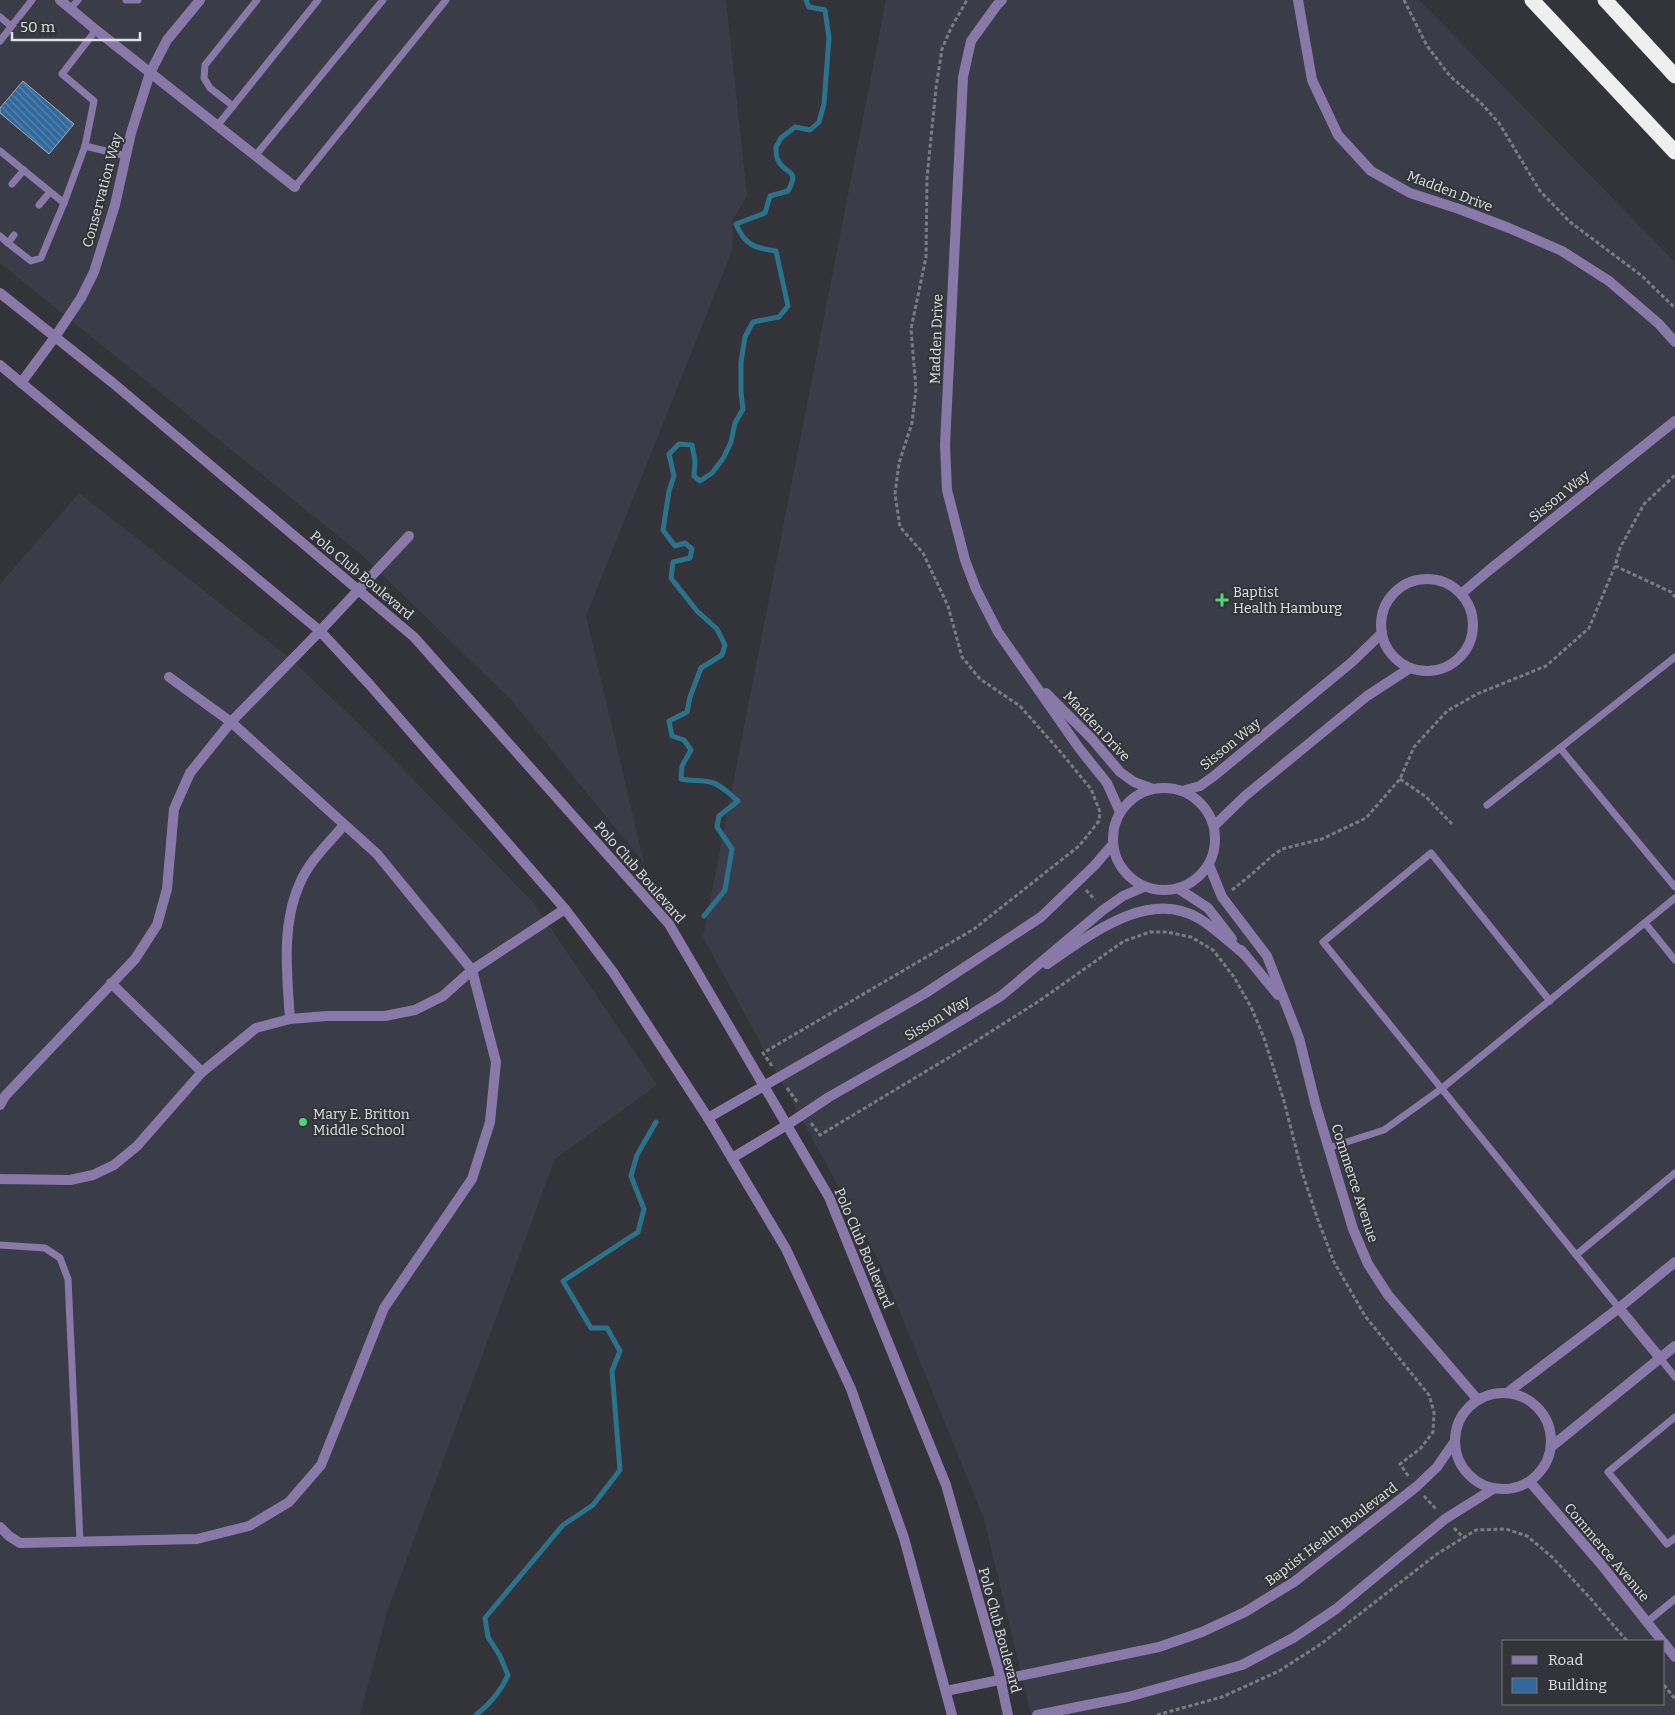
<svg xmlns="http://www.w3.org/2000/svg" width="1675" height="1715" font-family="Bitter,serif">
	<defs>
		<pattern id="building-back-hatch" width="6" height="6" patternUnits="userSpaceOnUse" patternTransform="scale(1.25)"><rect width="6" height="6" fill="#31699d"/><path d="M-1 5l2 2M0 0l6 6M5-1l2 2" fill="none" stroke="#5885af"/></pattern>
	</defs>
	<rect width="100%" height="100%" fill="#333439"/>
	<!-- built -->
	<g fill="#3a3d47" fill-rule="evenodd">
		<path d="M0,0h726l21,196 -15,25 1,27 -147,368 58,247 -132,-162 -149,-145 -363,-293z"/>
		<path d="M886,0h533l256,262v1453h-644l-47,-196 -103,-254 -178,-328zM1504,1641h160v63h-160z"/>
		<path d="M79,493l212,166 72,69 170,174 124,183 -102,74 -168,453 -27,103h-360v-1131z"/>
	</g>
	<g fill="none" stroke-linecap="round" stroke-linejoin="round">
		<!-- stream -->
		<g stroke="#2a738c" stroke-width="5">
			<path d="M704,916l21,-26 7,-41 -15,-22 2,-11 19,-15c-8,-7 -18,-17 -28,-19 -9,-2 -19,-1 -29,-3l1,-13 9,-16 -7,-10 -12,-4 -3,-15 18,-9 3,-15 11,-29 21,-13 3,-10 -8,-16 -20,-18 -26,-33 2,-16 17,-4 2,-9 -7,-6 -10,3 -12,-16 6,-39 5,-15 -5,-22 10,-10 13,1 3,16 -1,15 6,5 12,-8 12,-16 7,-15 4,-19 8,-14 -2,-16v-31l4,-25 8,-15 26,-5 9,-11 -12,-55c-22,-3 -31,-6 -40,-27l29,-11 5,-17 18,-5c13,-23 -4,-16 -10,-31 -2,-3 -2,-9 -2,-13l5,-9 14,-11 15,3 9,-8 5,-18 5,-66 -4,-28 -16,-3 -3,-7"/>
			<path d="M476,1715c14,-11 25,-24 32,-40l-8,-19 -12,-19 -3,-19 78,-93 30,-20 27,-35 -8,-99 8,-20 -13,-23h-16l-28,-47 75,-49 6,-23 -13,-33 6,-21 19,-33"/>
		</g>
	</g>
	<!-- building -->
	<path fill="url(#building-back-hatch)" stroke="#a7abb0" d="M23,81l51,43 -25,30 -49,-41v-5z"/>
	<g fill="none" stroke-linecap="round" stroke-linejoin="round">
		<!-- path -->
		<g stroke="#7b7c81" stroke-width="3" stroke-dasharray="4 2.5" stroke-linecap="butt">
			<path d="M1404,0l23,46 23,30 30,26 19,21 41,68 30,31 72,54 33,32"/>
			<path d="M1615,566l56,26 4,5"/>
			<path d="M1400,779l25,17 27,28"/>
			<path d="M1086,890l9,10"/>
			<path d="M1232,890l21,-17 19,-17 10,-7 40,-10 44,-21 34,-39 14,-32 33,-36 30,-17 69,-28 43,-38 26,-62 5,-18 24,-44 31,-29"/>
			<path d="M772,1066l-9,-13 211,-124 105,-83 20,-25 1,-9 -9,-23 -33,-40 -38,-43 -40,-27 -18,-22 -14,-51 -25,-53 -23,-26 -5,-33 4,-31 13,-40 4,-34 -5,-60 15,-72 1,-79 9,-90 6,-39 9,-21 16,-28"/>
			<path d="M787,1088l11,15"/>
			<path d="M811,1123l9,12 153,-92 66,-42 85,-60 26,-9h17l24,5 22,13 21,27 17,30 13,31 20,63 18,71 16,48 16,42 31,54 64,79 5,17 -1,20 -12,16 -21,16 9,13"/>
			<path d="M1424,1496l12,13"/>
			<path d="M1454,1528l10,10"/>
			<path d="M1664,1685l11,14"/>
			<path d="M1157,1715l65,-18 57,-26 42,-27 116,-90 39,-24 30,-1 21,7 25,21 39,42 36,42"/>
		</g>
		<!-- service -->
		<g stroke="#8879a9" stroke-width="7">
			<path d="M126,0h12"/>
			<path d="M71,8l7,-8"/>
			<path d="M0,17l11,9"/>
			<path d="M0,41l32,-41"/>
			<path d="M233,106l-23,-18 -6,-10 1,-13 52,-65"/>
			<path d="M217,126l101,-126"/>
			<path d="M85,146l41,10"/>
			<path d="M0,151l64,52"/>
			<path d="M255,156l128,-156"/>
			<path d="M12,184l12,-14"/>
			<path d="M295,187l151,-187"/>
			<path d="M39,205l11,-13"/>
			<path d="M0,236l8,7 6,-8"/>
			<path d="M8,243l23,18 10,-3 23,-55 21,-57 9,-45 -32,-27 34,-44"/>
			<path d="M1560,748l115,-91"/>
			<path d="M1487,805l73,-57 115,139"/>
			<path d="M1645,923l30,37"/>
			<path d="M1550,1001l-119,-148 -108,89 296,366"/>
			<path d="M1328,1148l56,-18 57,-41 234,-191"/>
			<path d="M0,1245l45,3 15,10 8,21 12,262"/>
			<path d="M1576,1255l99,-82"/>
			<path d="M1660,1358l15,19"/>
			<path d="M1675,1417l-67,55 59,72 8,-6"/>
			<path d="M1647,1622l28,-23"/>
		</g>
		<!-- minor -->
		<g stroke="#8879a9" stroke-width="10">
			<path d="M60,0l36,30 199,157"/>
			<path d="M1002,0l-5,5 -26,36 -8,36 -18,368 2,45 18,70 11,29 22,43 81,116 28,35 13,29"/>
			<path d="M1298,0l14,80 26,55 33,36 39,22 49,16 50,19 53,23 47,30 50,43 16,18"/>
			<path d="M21,383l34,-46 26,-39 13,-26 21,-67 16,-72 19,-60 17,-33 33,-40"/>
			<circle cx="1427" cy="625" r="46"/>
			<path d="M1461,594l27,-23 187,-150"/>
			<path d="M1046,693l46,46 28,33 14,10 19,7"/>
			<circle cx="1164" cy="839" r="51"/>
			<path d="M1182,791l18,-5 14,-10 138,-114 30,-29"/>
			<path d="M1214,826l31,-30 122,-100 43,-28"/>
			<path d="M1209,865l13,32 45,59 32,82 17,68 37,123 15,35 20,31 90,105"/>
			<path d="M1179,889l29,19 24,31"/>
			<path d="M1241,950l37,45"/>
			<path d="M1047,964c42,-28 101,-77 153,-45 16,10 30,24 45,36"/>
			<path d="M111,983l91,89"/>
			<path d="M290,1019c-3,-44 -9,-95 10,-136 9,-22 29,-40 44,-58"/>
			<path d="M0,1105l5,-9 130,-137 22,-34 10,-36 7,-80 16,-36 41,-51 89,-91 89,-95"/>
			<path d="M708,1118l216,-124 117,-77 53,-51 19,-22"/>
			<path d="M732,1158l55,-33 42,-28 98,-56 74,-45 102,-86 20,-14 21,-9"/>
			<path d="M0,1179l70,1 23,-5 21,-10 23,-19 65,-74 54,-44 34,-9 37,-3h58l30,-6 28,-14 29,-26 93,-61"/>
			<path d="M1619,1308l41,50"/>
			<circle cx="1503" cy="1441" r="48"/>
			<path d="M1507,1393l112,-85 56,-46"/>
			<path d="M1551,1447l124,-101"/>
			<path d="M1530,1482l70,81 62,78"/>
			<path d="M0,1527l9,9 11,7 177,-4 52,-13 40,-24 32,-37 63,-157 88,-129 18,-57 6,-60 -24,-92 -95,-116 -146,-132 -62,-45"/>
			<path d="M1664,1643l11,14"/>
			<path d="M946,1691l213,-44 43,-15 43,-20 49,-30 122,-95 21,-20 18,-26"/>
			<path d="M1037,1715l91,-18 114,-32 51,-27 43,-29 109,-90 48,-30"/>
		</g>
		<!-- tertiary -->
		<g stroke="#8879a9" stroke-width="10">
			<path d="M0,293l113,90 301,254 255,287 160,273 117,288 52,183 10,47"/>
			<path d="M0,365l320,266 50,54 195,224 48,63 95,146 78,131 65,140 53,149 48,177"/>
		</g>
		<!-- motorway -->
		<g stroke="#efefef" stroke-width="15">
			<path d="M1532,0l143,152"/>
			<path d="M1605,0l70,76"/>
		</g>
	</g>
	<!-- markers -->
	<g fill="#4cd676" stroke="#333439" stroke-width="2">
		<path d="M1219.5 592.5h5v5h5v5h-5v5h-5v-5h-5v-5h5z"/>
		<circle cx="303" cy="1122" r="5"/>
	</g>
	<g text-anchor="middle" stroke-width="4" stroke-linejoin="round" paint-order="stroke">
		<!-- street labels -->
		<g font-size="14" fill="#e0e1e4" stroke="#333439">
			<text transform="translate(102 190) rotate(-75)" y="5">Conservation Way</text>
			<text transform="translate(1450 191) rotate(21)" y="5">Madden Drive</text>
			<text transform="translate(936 339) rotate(-88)" y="5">Madden Drive</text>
			<text transform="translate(1559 496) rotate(-39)" y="5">Sisson Way</text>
			<text transform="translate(362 575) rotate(40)" y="5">Polo Club Boulevard</text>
			<text transform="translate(1097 726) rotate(47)" y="5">Madden Drive</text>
			<text transform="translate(1230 744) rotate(-39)" y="5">Sisson Way</text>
			<text transform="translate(640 872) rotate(49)" y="5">Polo Club Boulevard</text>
			<text transform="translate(937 1018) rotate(-31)" y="5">Sisson Way</text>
			<text transform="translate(1355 1183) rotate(72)" y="5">Commerce Avenue</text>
			<text transform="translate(864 1248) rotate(67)" y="5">Polo Club Boulevard</text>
			<text transform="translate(1331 1534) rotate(-37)" y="5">Baptist Health Boulevard</text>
			<text transform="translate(1607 1552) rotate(50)" y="5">Commerce Avenue</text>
			<text transform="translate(1000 1630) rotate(75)" y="5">Polo Club Boulevard</text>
		</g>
		<!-- poi labels -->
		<g font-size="14" fill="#e0e1e4" stroke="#333439" text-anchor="start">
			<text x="1233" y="597">Baptist<tspan x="1233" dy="16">Health Hamburg</tspan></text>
			<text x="313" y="1119">Mary E. Britton<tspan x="313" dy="16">Middle School</tspan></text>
		</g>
	</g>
	<!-- legend -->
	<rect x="1502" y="1640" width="162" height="65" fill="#333439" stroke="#78797d"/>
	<rect x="1512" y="1656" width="25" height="8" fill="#8879a9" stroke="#78797d"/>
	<text x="1548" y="1665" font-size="15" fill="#e0e1e4">Road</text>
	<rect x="1512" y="1678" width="25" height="15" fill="#31699d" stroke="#78797d"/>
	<text x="1548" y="1690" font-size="15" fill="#e0e1e4">Building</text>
	<!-- scale -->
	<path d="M12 32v8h128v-8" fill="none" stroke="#e0e1e4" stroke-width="2.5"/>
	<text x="20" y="32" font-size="15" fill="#e0e1e4" stroke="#333439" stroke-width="4" paint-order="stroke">50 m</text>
</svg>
